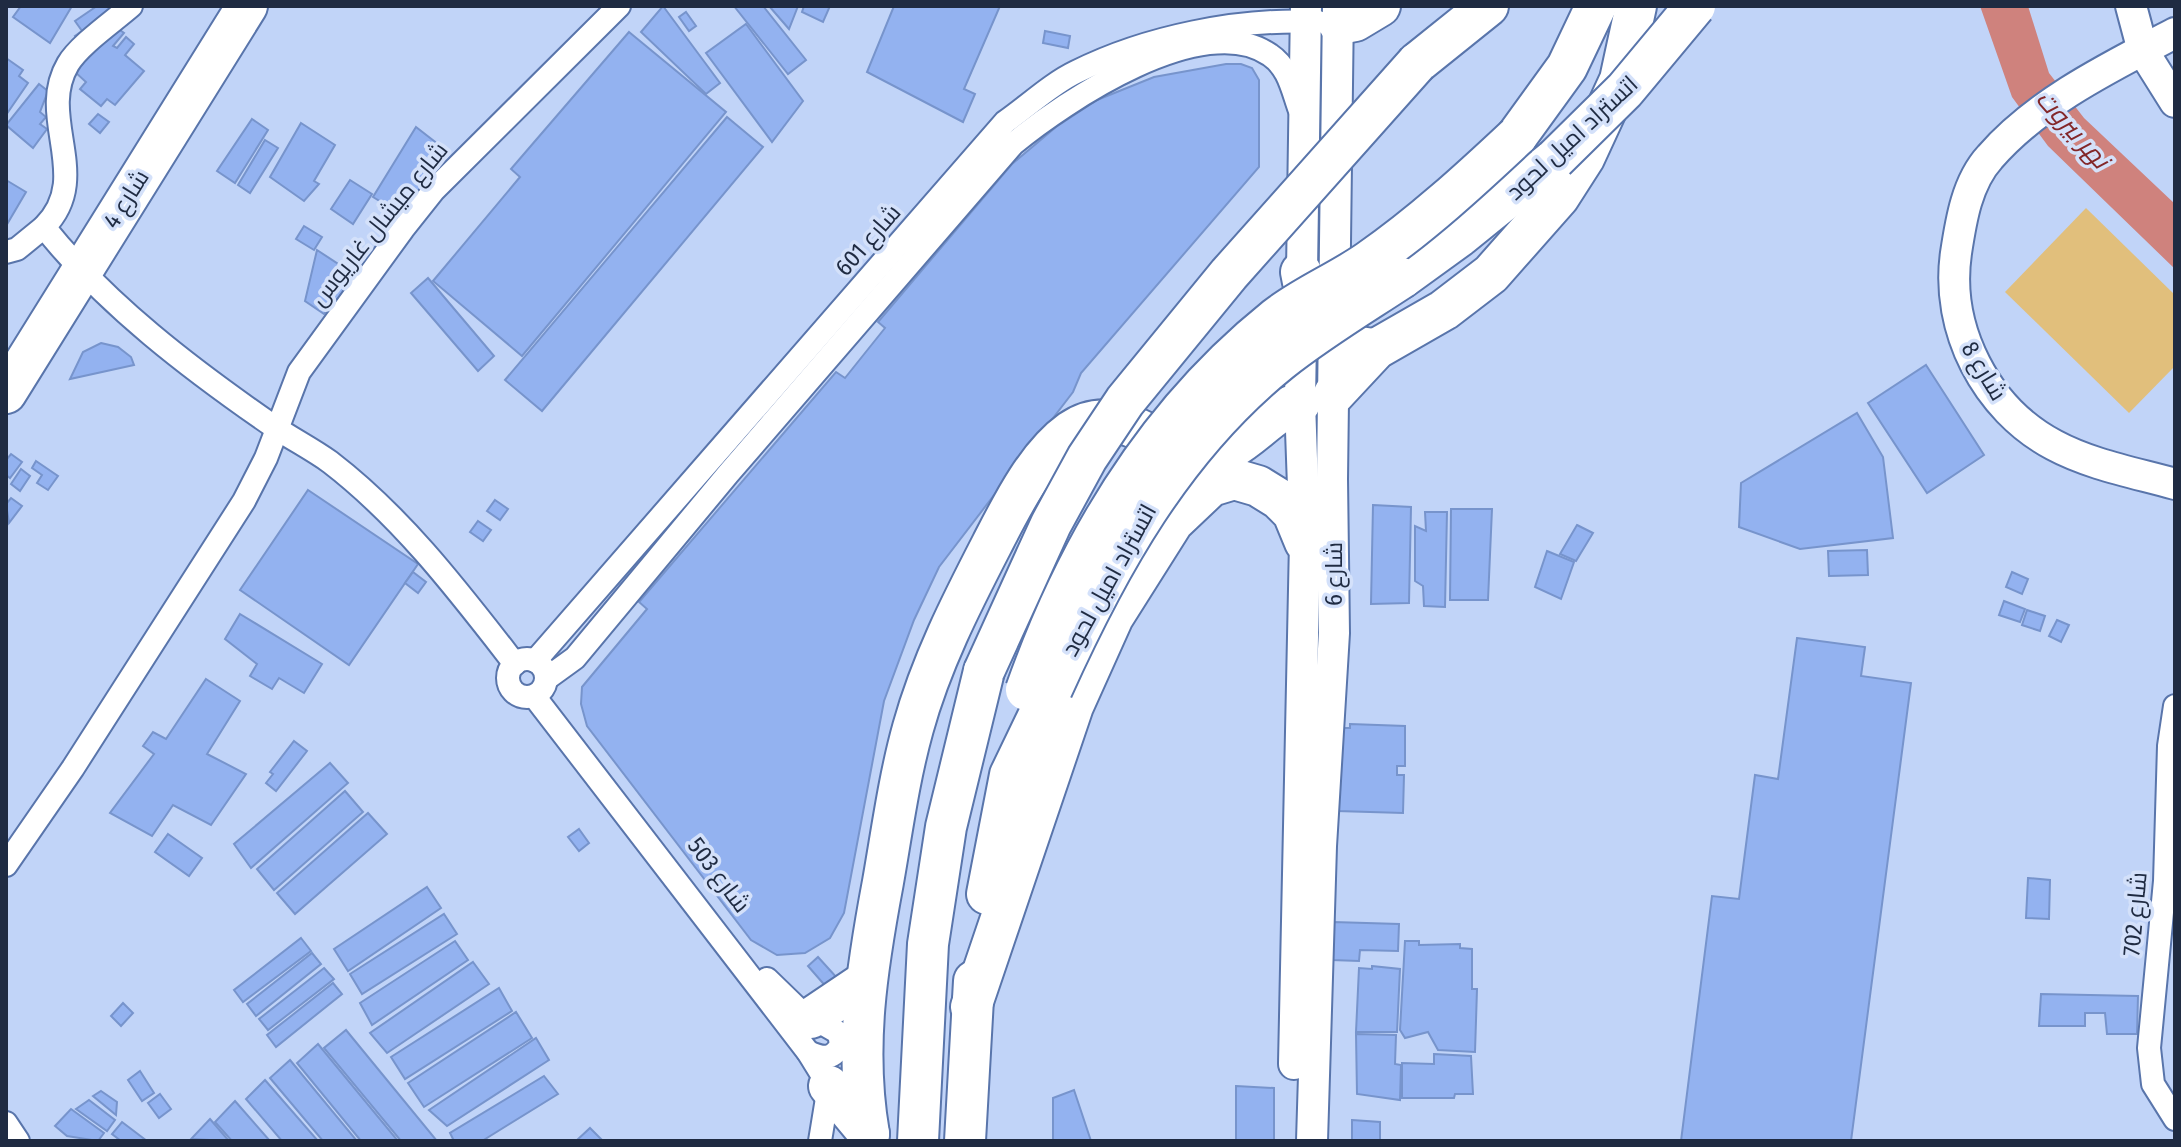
<svg xmlns="http://www.w3.org/2000/svg" width="2181" height="1147" font-family="'Fira Sans Condensed',Cairo,sans-serif">
	<rect width="100%" height="100%" fill="#c1d4f8"/>
	<!-- park -->
	<path fill="#e1bf7c" d="M2086,208l89,87v71l-46,47 -124,-121z"/>
	<!-- water -->
	<path fill="#cf827d" d="M1980,6h48l21,67 35,45 91,86v65l-127,-123 -36,-49z"/>
	<!-- building -->
	<g fill="#93b2f0" stroke="#7794cc" stroke-width="2">
		<path d="M21,6h51l-22,37 -37,-26z"/>
		<path d="M97,6h11l6,8 -36,26 -3,-4 7,-5 -7,-10z"/>
		<path d="M663,6l57,77 -14,11 -65,-62z"/>
		<path d="M734,6h29l43,54 -18,14z"/>
		<path d="M769,6h29l-9,23z"/>
		<path d="M804,6h26l-7,16 -21,-10z"/>
		<path d="M894,6h106l-36,83 11,5 -12,28 -96,-50z"/>
		<path d="M686,12l10,14 -7,5 -10,-14z"/>
		<path d="M746,24l57,77 -31,41 -66,-89z"/>
		<path d="M117,28l7,5 -11,13 4,2 9,-11 8,7 -9,11 19,16 -29,34 -8,-6 -6,7 -21,-17 6,-7 -11,-10 28,-34 4,2z"/>
		<path d="M1045,31l25,5 -2,12 -25,-5z"/>
		<path d="M629,32l97,80 -204,244 -89,-75 87,-104 -9,-8z"/>
		<path d="M6,58l17,12 -4,6 9,7 -22,32z"/>
		<path d="M1226,64h15l11,4 7,12v87l-178,206 -8,19 -134,175 -25,53 -30,81 -40,212 -14,25 -25,15 -28,2 -26,-15 -164,-214 -6,-22 1,-17 65,-78 -8,-7 197,-230 9,6 40,-50 -7,-6 134,-158 44,-37 41,-27 57,-23z"/>
		<path d="M39,84l9,7 -8,21 6,5 -6,7 7,5 -14,19 -27,-23z"/>
		<path d="M98,114l11,8 -9,11 -11,-9z"/>
		<path d="M727,117l36,30 -221,264 -37,-31z"/>
		<path d="M252,119l16,11 -33,53 -18,-12z"/>
		<path d="M301,123l34,22 -21,36 5,3 -15,17 -34,-24z"/>
		<path d="M416,127l27,21 -7,11 -6,-3 -2,3 9,6 -15,25v9l-12,-7 -4,6 6,4 -6,9 -7,-5 -3,5 -23,-14z"/>
		<path d="M265,140l13,8 -28,45 -12,-8z"/>
		<path d="M6,180l20,12 -20,34z"/>
		<path d="M350,180l22,14 -19,30 -22,-15z"/>
		<path d="M304,226l18,11 -8,13 -18,-11z"/>
		<path d="M317,250l41,27 -34,37 -19,-13z"/>
		<path d="M428,278l66,78 -16,15 -67,-78z"/>
		<path d="M101,343l17,4 13,10 3,8 -64,14 13,-27z"/>
		<path d="M1926,365l58,90 -57,38 -59,-90z"/>
		<path d="M1857,413l26,44 10,81 -93,11 -61,-22 2,-44z"/>
		<path d="M11,454l11,8 -12,16 -4,-3v-15z"/>
		<path d="M36,461l22,15 -10,14 -11,-7 5,-8 -10,-7z"/>
		<path d="M21,469l9,7 -10,15 -9,-7z"/>
		<path d="M308,490l110,74 -69,101 -109,-75z"/>
		<path d="M11,498l11,8 -13,17 -3,-19z"/>
		<path d="M495,500l13,9 -8,11 -13,-9z"/>
		<path d="M1373,505l38,2 -2,96 -38,1z"/>
		<path d="M1451,509h41l-4,91h-38z"/>
		<path d="M1425,512h22l-2,95 -21,-1 -1,-20 -8,-5v-55l11,5z"/>
		<path d="M478,521l13,9 -8,11 -13,-9z"/>
		<path d="M1577,525l16,8 -17,28 -16,-7z"/>
		<path d="M1867,550l1,25 -39,1 -1,-25z"/>
		<path d="M1547,551l27,11 -13,37 -26,-12z"/>
		<path d="M413,572l13,10 -8,11 -13,-10z"/>
		<path d="M2012,572l16,7 -6,15 -16,-7z"/>
		<path d="M2004,601l21,8 -5,13 -21,-7z"/>
		<path d="M2027,610l18,6 -5,15 -18,-6z"/>
		<path d="M240,614l82,50 -18,29 -25,-15 -7,11 -22,-13 7,-12 -32,-25z"/>
		<path d="M2057,620l12,5 -8,17 -12,-6z"/>
		<path d="M1797,638l68,9 -4,29 50,7 -60,458h-170l31,-245 27,3 16,-124 23,4z"/>
		<path d="M206,679l34,22 -33,53 39,20 -35,51 -38,-20 -21,31 -42,-23 44,-59 -11,-8 10,-14 13,7z"/>
		<path d="M1350,724l55,2v40h-8v9h7l-1,38 -66,-2 2,-83h11z"/>
		<path d="M294,741l13,10 -31,40 -10,-8 7,-9 -3,-2z"/>
		<path d="M330,763l18,20 -97,85 -17,-24z"/>
		<path d="M345,791l18,21 -89,78 -17,-21z"/>
		<path d="M368,813l19,21 -92,80 -18,-21z"/>
		<path d="M579,829l10,14 -10,8 -11,-14z"/>
		<path d="M168,834l34,24 -13,18 -34,-24z"/>
		<path d="M2028,878l22,2 -1,39 -23,-1z"/>
		<path d="M427,887l14,21 -93,63 -14,-22z"/>
		<path d="M444,914l13,20 -95,60 -12,-20z"/>
		<path d="M1333,922l66,2 -1,27 -38,-1 -1,11 -27,-1z"/>
		<path d="M301,938l10,13 -68,51 -9,-12z"/>
		<path d="M455,941l13,19 -96,65 -12,-22z"/>
		<path d="M1405,941h14v4l41,-1v4l12,1v40h5l-2,63 -37,-2 -10,-18 -23,6 -5,-8z"/>
		<path d="M312,953l9,11 -65,52 -9,-12z"/>
		<path d="M818,957l20,22 -10,10 -20,-23z"/>
		<path d="M473,962l16,22 -102,69 -17,-20z"/>
		<path d="M1372,966l28,3 -3,63h-41l3,-64 13,1z"/>
		<path d="M324,968l10,11 -66,51 -9,-11z"/>
		<path d="M333,983l9,11 -66,53 -9,-12z"/>
		<path d="M499,988l13,23 -107,68 -14,-22z"/>
		<path d="M2041,994l97,2 -1,38h-30l-2,-21h-20v13h-46z"/>
		<path d="M123,1003l10,10 -12,13 -10,-10z"/>
		<path d="M516,1012l16,26 -108,69 -16,-24z"/>
		<path d="M346,1030l91,111h-36l-77,-93z"/>
		<path d="M1356,1034l40,1 -1,29 6,1 -1,35 -43,-6z"/>
		<path d="M536,1038l13,22 -102,66 -18,-16z"/>
		<path d="M318,1044l80,97h-37l-64,-78z"/>
		<path d="M1434,1054l37,2 2,38h-18l-1,4h-52v-35l32,1z"/>
		<path d="M290,1060l67,81h-34l-53,-63z"/>
		<path d="M140,1071l14,22 -12,8 -14,-21z"/>
		<path d="M544,1076l14,18 -76,47h-28l-4,-8z"/>
		<path d="M265,1080l53,61h-36l-36,-42z"/>
		<path d="M1236,1086l38,2v53h-38z"/>
		<path d="M1074,1090l17,51h-38v-43z"/>
		<path d="M101,1091l16,11 -1,13 -23,-19z"/>
		<path d="M160,1094l11,15 -12,9 -11,-15z"/>
		<path d="M89,1100l26,20 -8,11 -31,-22z"/>
		<path d="M235,1101l35,40h-38l-17,-19z"/>
		<path d="M71,1109l33,24 -6,8 -31,-5 -12,-10z"/>
		<path d="M210,1119l19,22 -38,-2z"/>
		<path d="M1352,1120l28,2v19h-28z"/>
		<path d="M122,1122l25,19h-26l-9,-7z"/>
		<path d="M590,1128l13,13h-27z"/>
	</g>
	<g fill="none" stroke-linecap="round" stroke-linejoin="round">
		<defs>
			<g id="street">
				<path d="M44,227c50,-50 -8,-109 24,-163 11,-19 46,-43 63,-58"/>
				<path d="M6,252l11,-3 27,-22c62,78 148,143 229,199 19,13 39,23 57,36 73,56 129,130 185,202"/>
				<circle cx="527" cy="678" r="19"/>
				<path d="M535,661l470,-539c23,-16 46,-38 71,-50 70,-35 163,-54 242,-50"/>
				<path d="M546,679l29,-21 153,-184 285,-330c51,-42 190,-136 257,-89 18,12 22,33 29,53"/>
				<path d="M534,696l274,356 21,34 -9,55"/>
				<path d="M2175,706l-6,40 -4,135 -16,167 4,36 22,35"/>
				<path d="M6,865l67,-97 171,-267 22,-43 33,-86 104,-143 31,-39 185,-184"/>
				<path d="M767,979l32,31 40,23 2,12c-9,16 -19,13 -33,7"/>
				<path d="M6,1123l12,18"/>
			</g>
			<g id="secondary">
				<path d="M2131,6l12,45 32,51"/>
				<path d="M2175,33c-65,34 -137,69 -185,124 -23,25 -29,63 -34,96 -11,76 30,156 98,192 37,20 82,28 121,39"/>
				<path d="M1294,1064l11,-522 -5,-139 6,-397"/>
				<path d="M1312,1141l9,-295 13,-213 -2,-154 6,-473"/>
			</g>
			<g id="highway">
				<path d="M1339,24l16,-3 25,-15"/>
				<path d="M1417,63l71,-57"/>
				<path d="M1517,136l50,-69 29,-61"/>
				<path d="M1301,272c7,42 30,75 75,77"/>
				<path d="M1402,278l58,-42 95,-77"/>
				<path d="M6,393l241,-387"/>
				<path d="M1334,394l42,-45 68,-39 47,-36 68,-77 25,-39 36,-78 16,-74"/>
				<path d="M987,894l23,-119 38,-79"/>
				<path d="M971,1007l102,-301 40,-89 60,-95 38,-36 23,-7 24,7 21,13 14,14 12,29"/>
				<path d="M811,1018l55,-37"/>
				<path d="M829,1086l40,48"/>
				<path d="M869,1134c-15,-86 -2,-167 14,-252 9,-51 16,-104 30,-154 18,-65 48,-124 79,-184 19,-37 44,-88 79,-113 46,-32 85,17 130,24 38,5 65,-44 99,-52"/>
				<path d="M918,1141l10,-197 18,-117 38,-156"/>
				<path d="M965,1141l9,-160"/>
			</g>
		</defs>
		<!-- street casing -->
		<use href="#street" stroke="#5975ab" stroke-width="26"/>
		<!-- secondary casing -->
		<use href="#secondary" stroke="#5975ab" stroke-width="34"/>
		<!-- highway casing -->
		<use href="#highway" stroke="#5975ab" stroke-width="44"/>
		<!-- street -->
		<use href="#street" stroke="#fff" stroke-width="22"/>
		<!-- secondary -->
		<use href="#secondary" stroke="#fff" stroke-width="30"/>
		<!-- highway -->
		<use href="#highway" stroke="#fff" stroke-width="40"/>
		<defs>
			<g id="highway-bridge">
				<path d="M1555,159l70,-69 70,-84"/>
				<path d="M984,671l67,-147 36,-66 38,-57 104,-127 188,-211"/>
				<path d="M1052,689c56,-124 121,-242 228,-328 39,-31 81,-56 122,-83"/>
				<path d="M1026,690c51,-144 129,-275 250,-372 28,-22 63,-36 93,-57 53,-37 100,-80 148,-125"/>
			</g>
		</defs>
		<!-- highway-bridge casing -->
		<use href="#highway-bridge" stroke="#5975ab" stroke-width="44" stroke-linecap="butt"/>
		<!-- highway-bridge -->
		<use href="#highway-bridge" stroke="#fff" stroke-width="40"/>
	</g>
	<g text-anchor="middle" stroke-width="7" stroke-linejoin="round" paint-order="stroke">
		<!-- street labels -->
		<g font-size="24" fill="#1f2b42" stroke="#d4e1fa">
			<text transform="translate(1572 138) rotate(-43)" y="8">اتستراد اميل لحود</text>
			<text transform="translate(126 199) rotate(-58)" y="8">شارع 4</text>
			<text transform="translate(379 224) rotate(-51)" y="8">شارع ميشال غاريوس</text>
			<text transform="translate(868 240) rotate(-49)" y="8">شارع 601</text>
			<text transform="translate(1984 371) rotate(59)" y="8">شارع 8</text>
			<text transform="translate(1334 574) rotate(-90)" y="8">شارع 6</text>
			<text transform="translate(1109 580) rotate(-61)" y="8">اتستراد اميل لحود</text>
			<text transform="translate(719 875) rotate(53)" y="8">شارع 503</text>
			<text transform="translate(2135 914) rotate(-85)" y="8">شارع 702</text>
		</g>
		<!-- water labels -->
		<g font-size="26" font-style="italic" fill="#832729" stroke="#d4e1fa">
			<text transform="translate(2073 129) rotate(48)" y="9">نهر بيروت</text>
		</g>
	</g>
	<!-- border -->
	<rect width="2181" height="1147" fill="none" stroke="#1f2b42" stroke-width="16"/>
</svg>
